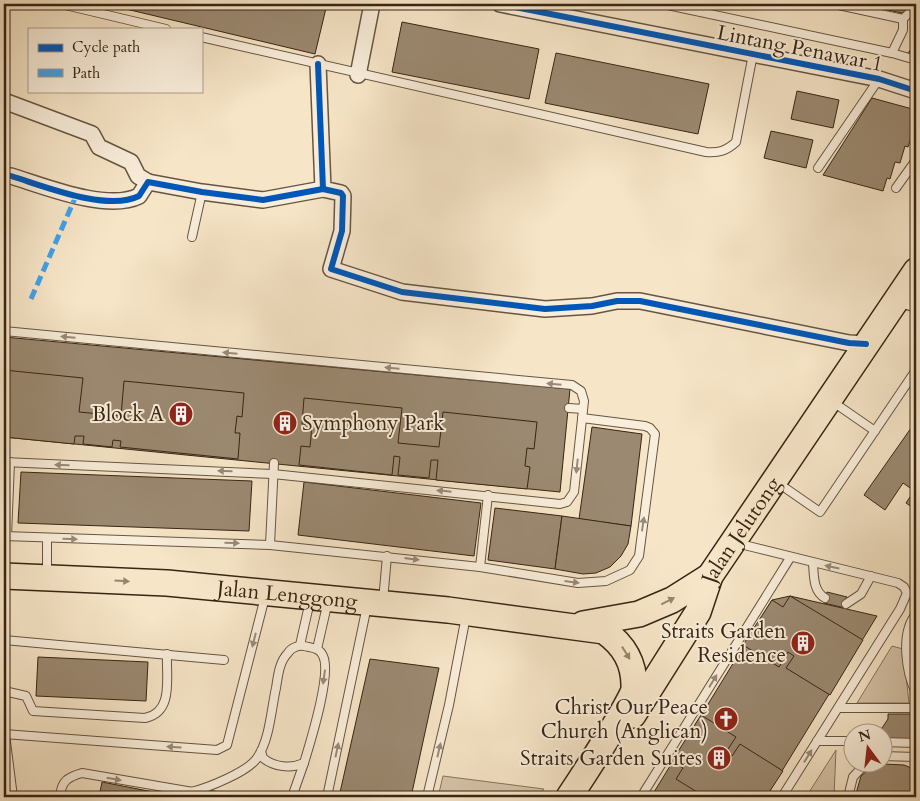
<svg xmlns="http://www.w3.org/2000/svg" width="920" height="801" font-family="Cardo,serif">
	<rect width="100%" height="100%" fill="#f6e5c7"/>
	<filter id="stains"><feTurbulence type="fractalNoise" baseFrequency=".004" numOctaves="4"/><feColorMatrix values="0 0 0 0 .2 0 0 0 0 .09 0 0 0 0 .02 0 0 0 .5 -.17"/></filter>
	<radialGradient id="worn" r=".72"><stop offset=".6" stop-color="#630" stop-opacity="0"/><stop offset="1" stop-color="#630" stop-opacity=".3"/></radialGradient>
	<!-- green -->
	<g fill="#d6c4a9" stroke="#87745e">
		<path d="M892,646l11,3 6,54h-52z"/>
		<path d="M836,750l-2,47h-28z"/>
		<path d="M443,776l101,13 -6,8h-100z"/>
	</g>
	<!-- building -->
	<g fill="#9b8971" stroke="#382514">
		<path d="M105,4h222l-12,50z"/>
		<path d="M860,4h54l-12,9z"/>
		<path d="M402,22l137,27 -10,50 -137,-27z"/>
		<path d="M916,43v12l-8,-2z"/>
		<path d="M556,53l153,31 -11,50 -153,-31z"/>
		<path d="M797,91l42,9 -6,28 -42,-9z"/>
		<path d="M872,98l44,12v22l-3,-1 -5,16 -3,-1 -5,17 -5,-1 -5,17 -3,-1 -4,13 -60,-16z"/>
		<path d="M771,131l42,9 -7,28 -42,-10z"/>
		<path d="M4,337l566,52 -10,103 -556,-55z"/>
		<path d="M4,370l79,8 -4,34 42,4 3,-35 120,12 -2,24 -5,-1 -2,17h5l-2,26 -118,-12 1,-6 -8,-1 -1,7 -29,-3 1,-8h-9l-1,8 -70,-7z"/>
		<path d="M304,398l98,10 -4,35 41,4 4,-35 94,10 -3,27 -7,-1 -2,18 5,1 -3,22 -91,-9 2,-20h-7l-2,18 -31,-3 2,-18 -6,-1 -2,19 -93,-10 2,-19 9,1 2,-22 -10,-1z"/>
		<path d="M916,421v71l-13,-9 -18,27 -21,-15z"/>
		<path d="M592,427l50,7 -11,92 -52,-7z"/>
		<path d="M21,472l231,9 -3,50 -231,-8z"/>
		<path d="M304,482l177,21 -7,53 -176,-21z"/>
		<path d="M916,488v22l-10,-7z"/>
		<path d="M495,508l67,8 -7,53 -67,-9z"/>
		<path d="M562,516l69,10 -3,18 -7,12 -11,11 -14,6 -13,1 -28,-5z"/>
		<path d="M827,592l20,5 -2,11 -21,-5z"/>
		<path d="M790,596l87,20 -111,181h-115l121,-197z"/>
		<path d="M790,596l73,44 -33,55 -44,-27 8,-12 -6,-4 -9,15 -36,-22 29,-45 11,7z"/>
		<path d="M38,657l110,5 -2,39 -110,-5z"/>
		<path d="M370,659l69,9 -28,129h-72z"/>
		<path d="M888,714h27l1,24 -25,2 -6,-4 -3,-8 6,-9z"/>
		<path d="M701,715l35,22 -10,15 6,4 8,-12 43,27 -17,26h-61l-29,-18 7,-11 -11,-7z"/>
		<path d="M884,764l20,1 12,5v27h-61l6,-21 11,-9z"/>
		<path d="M102,782l77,15h-80z"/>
	</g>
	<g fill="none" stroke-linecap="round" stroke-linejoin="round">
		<defs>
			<g id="lane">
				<path d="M61,4l105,25"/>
				<path d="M663,4l229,49"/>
				<path d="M834,4l69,15"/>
				<path d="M903,19v11l-11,23 24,7"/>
				<path d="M903,19l13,-13"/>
				<path d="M201,37l505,115c13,1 20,-1 30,-10l17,-88"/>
				<path d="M818,168l61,-89"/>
				<path d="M896,188l20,-28"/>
				<path d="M192,237l10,-45"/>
				<path d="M4,331l568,54 9,6 3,10 -10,91 -7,10 -7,2 -287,-30 -269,-12"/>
				<path d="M833,402l42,29"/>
				<path d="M569,408l14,1"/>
				<path d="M778,483l42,29 96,-142"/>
				<path d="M4,536l266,9 210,22 98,16 28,-2 24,-11 9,-14 16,-122 -5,-6 -5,-2 -63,-8"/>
				<path d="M7,536l3,-74"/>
				<path d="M47,538v35"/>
				<path d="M736,543l162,40 6,4 3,6 -7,16 -118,188"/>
				<path d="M270,545l4,-82"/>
				<path d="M813,563c1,13 0,28 12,35"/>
				<path d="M480,567l8,-72"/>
				<path d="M383,601l4,-45"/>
				<path d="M846,604l15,-10 10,-18"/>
				<path d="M916,614c-16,19 -10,58 0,79"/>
				<path d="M4,640l220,20"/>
				<path d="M300,645l10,-44"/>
				<path d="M317,649l11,-48"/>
				<path d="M4,691l22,5 7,15 112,7c29,-6 21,-40 22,-64"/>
				<path d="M839,708h77"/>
				<path d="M4,734l213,16 10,-5 38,-148"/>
				<path d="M5,734l8,63"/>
				<path d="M817,741h35"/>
				<path d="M882,742l34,1"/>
				<path d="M882,756l34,1"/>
				<path d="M191,792c16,-4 57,-20 66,-34 13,-19 14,-48 19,-70 2,-12 3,-26 12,-35 3,-5 10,-8 16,-7 8,2 16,2 19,10 9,18 -13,87 -19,107 -13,6 -30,4 -41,-5l-2,-7"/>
				<path d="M60,797c1,-16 8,-20 22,-24l140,24"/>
				<path d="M292,797l12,-34"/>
				<path d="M327,797l40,-191"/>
				<path d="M427,797l22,-92 17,-89"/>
				<path d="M641,797l149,-239"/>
				<path d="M848,797l5,-20 12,-13"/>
			</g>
			<g id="street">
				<path d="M500,4l379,75 37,12"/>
				<path d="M318,64l5,125 18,4 2,3 -1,35 -11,38 71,23 143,17 47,-3 25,-5h23l209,42 17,1"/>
				<path d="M358,75l14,-71"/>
				<path d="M4,101l88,33 7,13 32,15 7,14 10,6"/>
				<path d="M11,176c33,10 96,36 128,20l9,-14 54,10 61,8 60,-11"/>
				<path d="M897,298l19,6"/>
			</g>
			<g id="primary">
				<path id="s1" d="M4,576l163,7 281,27 156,21c20,14 31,32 30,58 0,9 -55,93 -65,108"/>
				<path d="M583,624l56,-10 33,-14 38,-24"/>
				<path id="s2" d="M633,715l65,-103 12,-36 206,-305"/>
			</g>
		</defs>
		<!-- lane casing -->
		<use href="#lane" stroke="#685541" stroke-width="10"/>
		<!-- street casing -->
		<use href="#street" stroke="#685541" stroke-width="18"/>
		<!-- primary casing -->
		<use href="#primary" stroke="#382514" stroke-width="28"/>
		<!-- lane -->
		<use href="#lane" stroke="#f9eedb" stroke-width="8"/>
		<!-- street -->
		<use href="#street" stroke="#f9eedb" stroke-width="15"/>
		<!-- primary -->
		<use href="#primary" stroke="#f6e5c7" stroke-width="25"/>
		<!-- quiet -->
		<path stroke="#3fa2ea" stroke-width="5" stroke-dasharray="10 5" stroke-linecap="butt" d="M31,299l45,-103"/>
		<defs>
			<g id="cycleway">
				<path d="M500,4l379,75 37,12"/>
				<path d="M318,64l5,125 18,4 2,3 -1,35 -11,38 71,23 143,17 47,-3 25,-5h23l209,42 17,1"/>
				<path d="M11,176c33,10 96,36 128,20l9,-14 54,10 61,8 60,-11"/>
			</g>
		</defs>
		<!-- cycleway casing -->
		<use href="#cycleway" stroke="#f9eedb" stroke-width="9"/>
		<!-- cycleway -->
		<use href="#cycleway" stroke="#0057b8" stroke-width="6"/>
	</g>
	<!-- one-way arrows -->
	<defs><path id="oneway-solid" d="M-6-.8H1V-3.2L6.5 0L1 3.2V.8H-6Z" transform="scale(1.25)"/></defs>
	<g fill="#988a78">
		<use href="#oneway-solid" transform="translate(68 337) rotate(-175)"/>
		<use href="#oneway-solid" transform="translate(230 353) rotate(-175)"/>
		<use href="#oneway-solid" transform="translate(392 368) rotate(-175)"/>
		<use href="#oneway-solid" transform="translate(554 384) rotate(-175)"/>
		<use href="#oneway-solid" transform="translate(62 465) rotate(-178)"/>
		<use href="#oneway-solid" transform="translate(577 466) rotate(96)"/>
		<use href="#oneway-solid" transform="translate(225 471) rotate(-178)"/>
		<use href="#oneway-solid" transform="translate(444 491) rotate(-174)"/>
		<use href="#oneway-solid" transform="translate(643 524) rotate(-82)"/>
		<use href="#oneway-solid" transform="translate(70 539) rotate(2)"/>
		<use href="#oneway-solid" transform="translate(232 543) rotate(2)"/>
		<use href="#oneway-solid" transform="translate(412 559) rotate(7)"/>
		<use href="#oneway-solid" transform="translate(832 567) rotate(-168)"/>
		<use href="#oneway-solid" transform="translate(572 582) rotate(7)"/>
		<use href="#oneway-solid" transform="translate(254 640) rotate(104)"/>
		<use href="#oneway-solid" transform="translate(324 677) rotate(98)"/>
		<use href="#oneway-solid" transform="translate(713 681) rotate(-58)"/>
		<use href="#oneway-solid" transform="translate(174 747) rotate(-176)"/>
		<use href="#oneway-solid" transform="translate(337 750) rotate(-78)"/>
		<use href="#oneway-solid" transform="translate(439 750) rotate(-77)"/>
		<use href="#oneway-solid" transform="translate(808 756) rotate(-58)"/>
		<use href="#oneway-solid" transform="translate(114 779) rotate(10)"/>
	</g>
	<g fill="#97856e">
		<use href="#oneway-solid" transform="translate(122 581) rotate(3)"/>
		<use href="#oneway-solid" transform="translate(668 601) rotate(-27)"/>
		<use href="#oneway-solid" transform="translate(626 653) rotate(58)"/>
	</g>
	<!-- icons -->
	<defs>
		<symbol id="building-disc" viewBox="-11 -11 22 22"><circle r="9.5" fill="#8f2418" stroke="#f9eedb"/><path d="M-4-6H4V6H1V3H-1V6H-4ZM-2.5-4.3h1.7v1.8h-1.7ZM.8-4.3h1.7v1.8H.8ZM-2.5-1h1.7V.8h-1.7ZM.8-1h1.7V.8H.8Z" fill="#fff"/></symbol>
		<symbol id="church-disc" viewBox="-11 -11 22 22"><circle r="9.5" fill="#8f2418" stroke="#f9eedb"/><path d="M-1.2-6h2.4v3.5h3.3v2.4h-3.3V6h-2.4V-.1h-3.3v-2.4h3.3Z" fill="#fff"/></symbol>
	</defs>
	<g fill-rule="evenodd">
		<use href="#building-disc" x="167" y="400" width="28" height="28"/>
		<use href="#building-disc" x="271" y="409" width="28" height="28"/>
		<use href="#building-disc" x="789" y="629" width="28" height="28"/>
		<use href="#church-disc" x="712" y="705" width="28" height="28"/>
		<use href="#building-disc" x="705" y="744" width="28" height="28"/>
	</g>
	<g text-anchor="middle" stroke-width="4" stroke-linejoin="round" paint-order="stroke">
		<!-- street labels -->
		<g font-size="21" fill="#382514" stroke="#f9eedb">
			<text transform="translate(800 48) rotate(11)" y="7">Lintang Penawar 1</text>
			<text dy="7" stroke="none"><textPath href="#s2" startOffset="215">Jalan Jelutong</textPath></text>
			<text dy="7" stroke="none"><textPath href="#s1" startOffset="284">Jalan Lenggong</textPath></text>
		</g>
		<!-- poi labels -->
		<g font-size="21" fill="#382514" stroke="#f9eedb" text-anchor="end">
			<text x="164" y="421">Block A</text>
			<text x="302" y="430" text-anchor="start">Symphony Park</text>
			<text x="786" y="638">Straits Garden<tspan x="786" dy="24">Residence</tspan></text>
			<text x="708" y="714">Christ Our Peace<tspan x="708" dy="24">Church (Anglican)</tspan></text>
			<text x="702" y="765">Straits Garden Suites</text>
		</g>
	</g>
	<!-- margin -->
	<rect width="920" height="801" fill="none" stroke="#f6e5c7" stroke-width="20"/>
	<rect x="5" y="5" width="910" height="791" fill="none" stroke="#382514" stroke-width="2.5"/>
	<rect x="10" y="10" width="900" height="781" fill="none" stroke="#382514"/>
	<!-- legend -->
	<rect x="28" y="28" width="175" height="65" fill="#f9eedb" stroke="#ac9e8b"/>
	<rect x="38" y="44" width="25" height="8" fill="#0057b8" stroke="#ac9e8b"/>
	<text x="72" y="52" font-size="15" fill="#382514">Cycle path</text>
	<rect x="38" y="69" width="25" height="8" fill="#3fa2ea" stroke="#ac9e8b"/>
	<text x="72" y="78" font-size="15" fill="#382514">Path</text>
	<!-- north arrow -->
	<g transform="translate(868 748) rotate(345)"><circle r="24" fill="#f9eedb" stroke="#ac9e8b"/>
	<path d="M0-4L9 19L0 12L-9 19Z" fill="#8f2418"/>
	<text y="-8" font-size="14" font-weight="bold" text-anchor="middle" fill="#382514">N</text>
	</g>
	<rect width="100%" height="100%" filter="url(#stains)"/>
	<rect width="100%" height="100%" fill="url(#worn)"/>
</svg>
